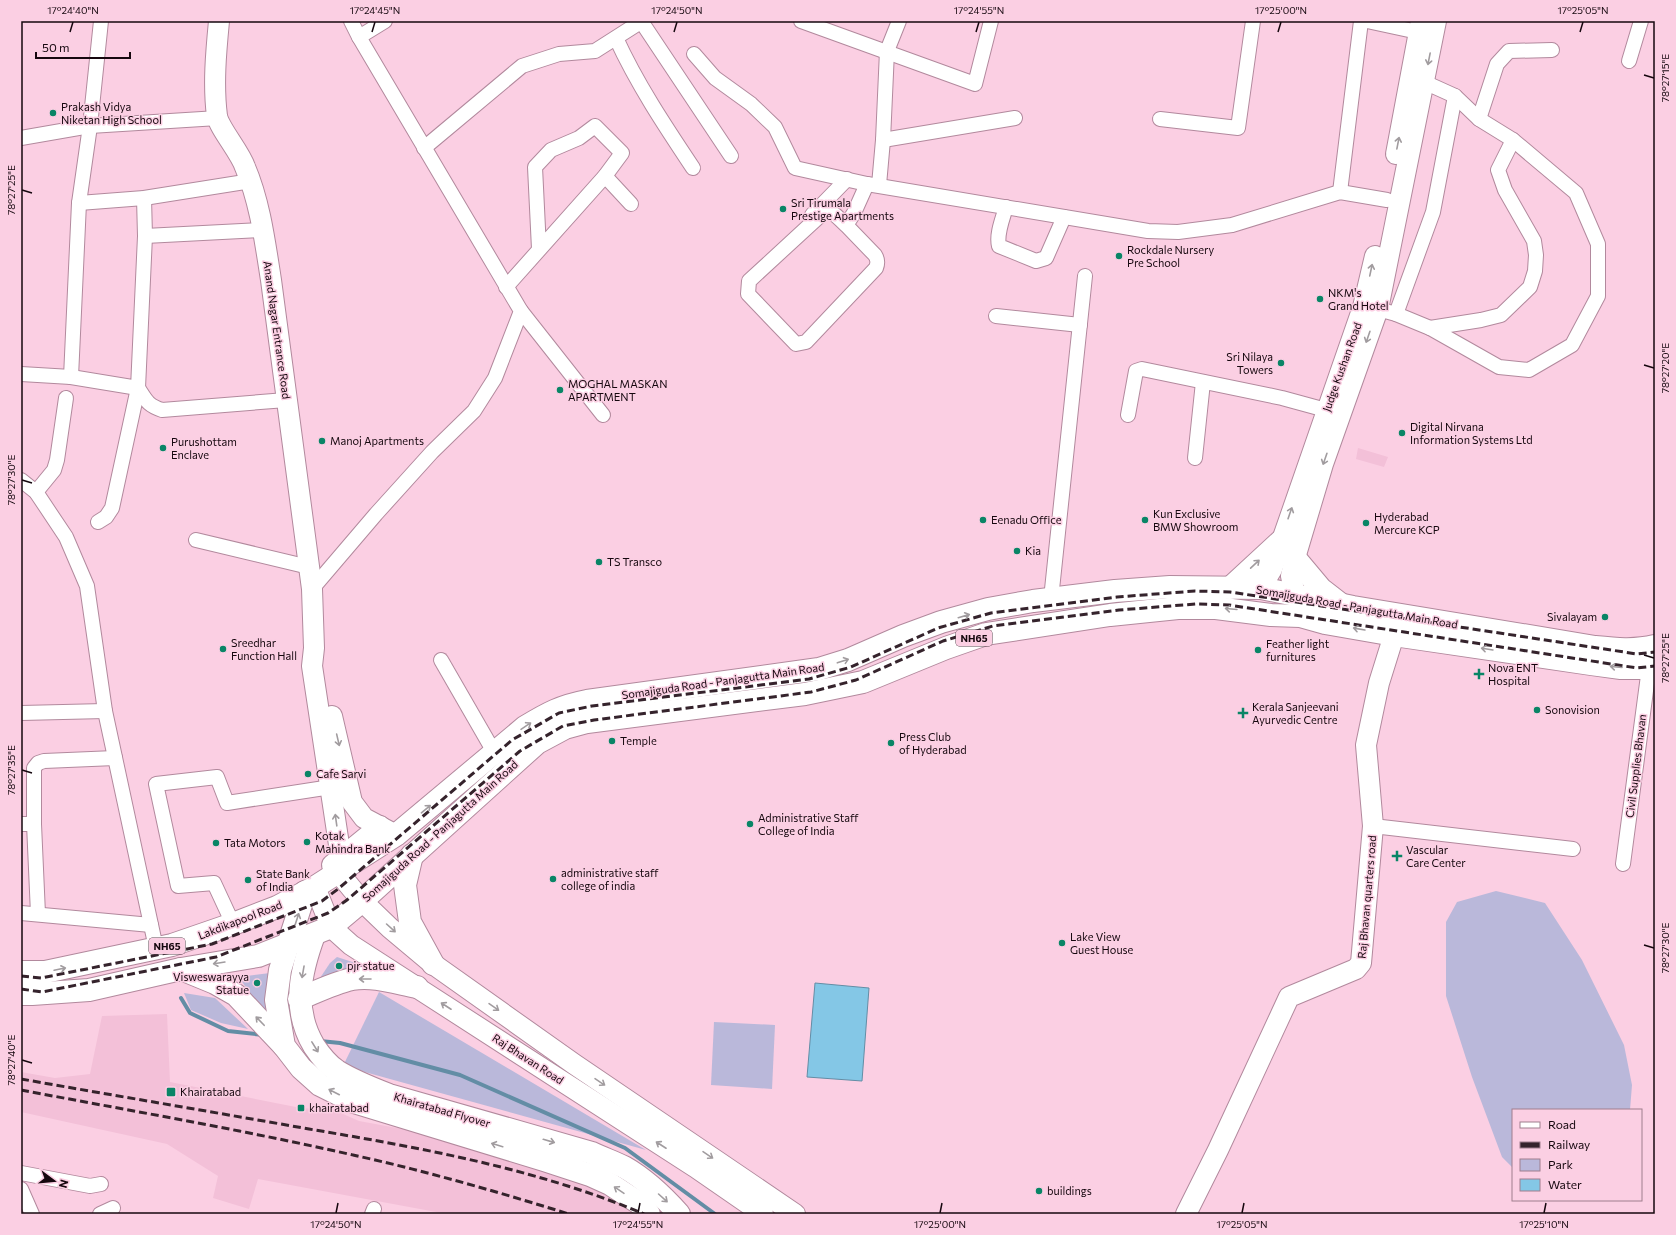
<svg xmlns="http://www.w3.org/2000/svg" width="1676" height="1235" font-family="Commissioner,sans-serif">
	<rect width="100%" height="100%" fill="#fbcfe3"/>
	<!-- built -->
	<g fill="#f3c0d8">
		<path d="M1358,448l30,9 -4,10 -28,-8z"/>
		<path d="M167,1014l3,68 131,26 33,2 25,11 98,18 187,56 51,19h-248l-189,-35 -9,30 -36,-11 5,-22 -51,-32 -146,-32v-40l34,6 35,-4 12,-58z"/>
	</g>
	<!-- green -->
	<g fill="#bab8da">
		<path d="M1496,891l49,12 37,57 42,85 8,40 -2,25h-117v58l-11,-11 -30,-80 -26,-81v-74l11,-20z"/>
		<path d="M337,957l40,13 -59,11 12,-18z"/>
		<path d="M270,973l-2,38 -6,1 -23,-35z"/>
		<path d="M379,992l267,158 -303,-84z"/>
		<path d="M184,993l31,5 33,31 -27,-6 -30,-13z"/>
		<path d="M714,1022l61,3 -3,64 -61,-4z"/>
	</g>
	<!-- water -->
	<path fill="#84c7e6" stroke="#638da5" d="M815,983l54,5 -7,93 -55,-4z"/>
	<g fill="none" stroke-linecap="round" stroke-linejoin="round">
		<!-- stream -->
		<g stroke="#638da5" stroke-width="4">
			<path d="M181,998l9,15 38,18 36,4"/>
			<path d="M320,1041l20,2 120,32 165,73 90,66"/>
		</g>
		<defs>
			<g id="street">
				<path d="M641,21l90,135"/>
				<path d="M801,21l174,63 16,-63"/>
				<path d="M1367,21l51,11"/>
				<path d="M359,37l26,-16"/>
				<path d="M616,38c21,46 49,88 77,130"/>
				<path d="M694,54l21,24 36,26 24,23 20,41 72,16 281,47 30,1 54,-7 108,-33 47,8"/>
				<path d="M1629,61l12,-40"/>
				<path d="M1160,119l78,9 15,-107"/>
				<path d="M1479,119l18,-55 12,-13 43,-1"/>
				<path d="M21,138l69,-12 128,-8"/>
				<path d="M883,140l132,-22"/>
				<path d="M424,148l98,-82 37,-12 36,-3 47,-30"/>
				<path d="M605,176l26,28"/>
				<path d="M879,185l4,-45 4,-89 12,-30"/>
				<path d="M1340,192l21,-171"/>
				<path d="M79,203l65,-5 107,-17"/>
				<path d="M1006,207c-3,11 -10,27 -7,39l37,15 10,-3 18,-41"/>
				<path d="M812,215l35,-36"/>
				<path d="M846,225c-6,-5 -13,-15 -21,-14l-76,70 -1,13 48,50 10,-2 70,-74c2,-5 2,-8 -1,-13l-29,-30 8,-12 13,-29"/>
				<path d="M145,236l118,-6"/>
				<path d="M506,287l99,-111 17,-23 -27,-27 -16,12 -28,12 -16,17 4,82"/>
				<path d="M1378,309l18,5 34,14 69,39 30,3 43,-25 26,-49v-52l-22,-51 -63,-53 -34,-21 -24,-23 -31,-14"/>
				<path d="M521,311l82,104"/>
				<path d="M1396,314l37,-102 22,-116"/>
				<path d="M996,316l84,9"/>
				<path d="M1430,328l51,-8 20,-5 29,-28 5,-16 1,-16 -2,-14 -29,-51 -7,-20 15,-30"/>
				<path d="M21,374l50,3 67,11 7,-152 -1,-38"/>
				<path d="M71,377l8,-174 11,-77 11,-105"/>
				<path d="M138,388c8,12 9,17 24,22l124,-10"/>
				<path d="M1128,415l8,-44 6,-2 140,29 44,12"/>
				<path d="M1195,458l8,-76"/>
				<path d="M21,480l15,12 30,45 21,49 18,125 51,237"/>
				<path d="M36,492l18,-22 3,-10 9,-62"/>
				<path d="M98,522l8,-5 6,-9 26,-120"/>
				<path d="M196,540l113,27"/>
				<path d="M312,589l64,-75 56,-62 42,-41 21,-33 26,-67 -162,-274 -8,-16"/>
				<path d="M1051,599l34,-323"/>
				<path d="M441,660l53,92"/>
				<path d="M21,713l84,-2"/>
				<path d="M21,824h13"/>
				<path d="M1373,826l200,23"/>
				<path d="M1623,864l26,-196"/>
				<path d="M21,913l130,12"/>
				<path d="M38,914l-4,-90v-56l4,-5 6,-2 71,-3"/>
				<path d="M233,924l-19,-41 -36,3 -22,-102 61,-7 10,26 104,-16"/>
				<path d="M21,1173l69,13 11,-2"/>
				<path d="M21,1189l11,25"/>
				<path d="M100,1214l13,-6"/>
				<path d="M372,1214l2,-5"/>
			</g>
			<g id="secondary">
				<path d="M219,21c-3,31 -6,64 -2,95 2,12 23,36 28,51 15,35 20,75 26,113l41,309 2,59 -2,18 29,192"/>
				<path d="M1396,154l25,-133"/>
				<path d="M1261,588l11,-19 91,-262 12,-51"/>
				<path d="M1295,595l-4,-19 4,-18 28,-94 55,-155 58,-288"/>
				<path d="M332,716l20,86 12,16 32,17"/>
				<path d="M332,865l48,-39"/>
				<path d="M338,872l24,29 28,27 43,36 141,100 221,150"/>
				<path d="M315,887l16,40 20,18 344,222 68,47"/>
				<path d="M1186,1214l32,-64 71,-153 67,-28 5,-6 12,-137 -7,-81 13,-62 15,-48"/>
			</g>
			<g id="primary">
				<path d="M305,892l-25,78 -4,30 8,46 17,22 19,17 34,17 190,58 46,15 20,9 32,21 7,9"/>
				<path d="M314,935c-14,38 -22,74 0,111 6,9 14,19 23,25 16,10 34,17 52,24l203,58c10,5 22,9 32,14 21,12 39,29 55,47"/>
				<path d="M299,999c17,-7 35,-16 53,-20 21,-4 44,4 65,8"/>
			</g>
			<g id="highway">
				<path d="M1295,558l26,31 18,14"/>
				<path d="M1230,588l51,-47"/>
				<path d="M412,855l-7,30 5,37 23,42"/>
				<path d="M181,969l34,14 21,12 48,51"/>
				<path d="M21,972h24l127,-27 61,-21 44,-17 38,-20 81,-52 129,-108c23,-14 36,-21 62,-26l232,-32 29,-9 55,-24 38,-14 47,-13 45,-8 82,-10 55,-4 91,1 92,19 242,40c20,2 40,4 60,-1"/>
				<path d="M21,994h11l57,-4 92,-21 77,-13 73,-29 31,-26 175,-158 28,-15 22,-6 218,-28 58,-12 83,-34 40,-14 124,-19 68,-7h38l55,7 29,1 25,7 69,12 197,29 30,4h34"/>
			</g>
		</defs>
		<!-- street casing -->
		<use href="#street" stroke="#b2899d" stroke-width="16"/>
		<!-- secondary casing -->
		<use href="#secondary" stroke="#b2899d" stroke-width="22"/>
		<!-- primary casing -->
		<use href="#primary" stroke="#b2899d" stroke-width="24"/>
		<!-- highway casing -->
		<use href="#highway" stroke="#b2899d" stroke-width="24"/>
		<!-- street -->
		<use href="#street" stroke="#fff" stroke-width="14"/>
		<!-- secondary -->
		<use href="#secondary" stroke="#fff" stroke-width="20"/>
		<!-- primary -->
		<use href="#primary" stroke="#fff" stroke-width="22"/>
		<!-- highway -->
		<use href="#highway" stroke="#fff" stroke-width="22"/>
		<!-- rail -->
		<g stroke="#35232c" stroke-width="3" stroke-dasharray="8 4" stroke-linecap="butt">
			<path d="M21,976l20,2 171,-34 110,-43 16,-12 174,-149 47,-27 33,-7 217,-27 42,-12 87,-39 53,-15 126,-16 78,-6 35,1 407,62 18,-2"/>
			<path d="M21,989l21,3 174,-35 112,-44 19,-13 173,-149 43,-25 31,-6 217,-28 45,-12 87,-39 50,-15 126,-16 77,-6 33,1 408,63 18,-2"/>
			<path d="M21,1079c96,17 192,33 288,50 113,19 229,40 335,85"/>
			<path d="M21,1090c111,21 222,40 332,65 73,16 145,37 216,59"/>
		</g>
	</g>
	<!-- one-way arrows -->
	<defs><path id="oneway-shaft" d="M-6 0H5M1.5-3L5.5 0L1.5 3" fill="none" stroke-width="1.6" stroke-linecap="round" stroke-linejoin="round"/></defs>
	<g stroke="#a19c9f">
		<use href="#oneway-shaft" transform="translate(1429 59) rotate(101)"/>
		<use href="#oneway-shaft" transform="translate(1398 143) rotate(-79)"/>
		<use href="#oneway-shaft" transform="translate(1371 270) rotate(-78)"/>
		<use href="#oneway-shaft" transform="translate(1368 337) rotate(109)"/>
		<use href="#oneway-shaft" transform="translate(1325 459) rotate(109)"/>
		<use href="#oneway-shaft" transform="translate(1290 513) rotate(-71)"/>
		<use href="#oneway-shaft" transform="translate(1255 564) rotate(-43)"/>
		<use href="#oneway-shaft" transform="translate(1231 609) rotate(-175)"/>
		<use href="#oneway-shaft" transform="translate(964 616) rotate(-16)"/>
		<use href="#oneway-shaft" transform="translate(1359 629) rotate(-170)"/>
		<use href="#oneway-shaft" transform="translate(1487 649) rotate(-171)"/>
		<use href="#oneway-shaft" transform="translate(843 661) rotate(-18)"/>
		<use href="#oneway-shaft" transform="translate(1616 667) rotate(-175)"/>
		<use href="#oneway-shaft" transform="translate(526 726) rotate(-34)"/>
		<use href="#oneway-shaft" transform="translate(338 740) rotate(77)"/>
		<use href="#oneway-shaft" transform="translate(426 809) rotate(-40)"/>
		<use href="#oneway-shaft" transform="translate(336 820) rotate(-98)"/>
		<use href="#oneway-shaft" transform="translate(297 919) rotate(-72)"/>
		<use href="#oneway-shaft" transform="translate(391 928) rotate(42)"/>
		<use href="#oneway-shaft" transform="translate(219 963) rotate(171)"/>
		<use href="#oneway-shaft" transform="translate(60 969) rotate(-12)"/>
		<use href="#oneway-shaft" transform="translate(303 972) rotate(100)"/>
		<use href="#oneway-shaft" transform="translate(365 979) rotate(180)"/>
		<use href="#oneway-shaft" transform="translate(446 1006) rotate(-147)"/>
		<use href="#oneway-shaft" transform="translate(494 1007) rotate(35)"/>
		<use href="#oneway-shaft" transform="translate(260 1021) rotate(-134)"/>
		<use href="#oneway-shaft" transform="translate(315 1047) rotate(58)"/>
		<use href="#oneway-shaft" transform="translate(600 1082) rotate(34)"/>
		<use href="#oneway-shaft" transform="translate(334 1092) rotate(-153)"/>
		<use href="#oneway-shaft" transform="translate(549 1141) rotate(16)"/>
		<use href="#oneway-shaft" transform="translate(497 1145) rotate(-163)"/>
		<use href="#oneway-shaft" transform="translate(661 1145) rotate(-147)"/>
		<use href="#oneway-shaft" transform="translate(708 1155) rotate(34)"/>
		<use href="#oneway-shaft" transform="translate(619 1190) rotate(-146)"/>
		<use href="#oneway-shaft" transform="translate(663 1198) rotate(42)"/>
	</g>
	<!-- ticks -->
	<path fill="none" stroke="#15070e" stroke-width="1.5" d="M70,32l3,-10M372,32l3,-10M674,32l3,-10M976,32l3,-10M1278,32l3,-10M1580,32l3,-10M1644,75l10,3M22,190l10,3M1644,365l10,3M22,480l10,3M1644,655l10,3M22,770l10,3M1644,945l10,3M22,1060l10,3M336,1213l2,-10M638,1213l2,-10M940,1213l2,-10M1242,1213l2,-10M1544,1213l2,-10"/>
	<!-- markers -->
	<g fill="#098566" stroke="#fbcfe3" stroke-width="1.5">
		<circle cx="53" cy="113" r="4"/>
		<circle cx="783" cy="209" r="4"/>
		<circle cx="1119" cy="256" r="4"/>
		<circle cx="1320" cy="299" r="4"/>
		<circle cx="1281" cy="363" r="4"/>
		<circle cx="560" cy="390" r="4"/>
		<circle cx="1402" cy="433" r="4"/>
		<circle cx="322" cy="441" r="4"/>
		<circle cx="163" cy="448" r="4"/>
		<circle cx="983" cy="520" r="4"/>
		<circle cx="1145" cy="520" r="4"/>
		<circle cx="1366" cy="523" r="4"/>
		<circle cx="1017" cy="551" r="4"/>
		<circle cx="599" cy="562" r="4"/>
		<circle cx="1605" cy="617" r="4"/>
		<circle cx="223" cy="649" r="4"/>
		<circle cx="1258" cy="650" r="4"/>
		<path d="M1477 668h4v4h4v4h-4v4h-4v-4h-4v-4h4z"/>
		<circle cx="1537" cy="710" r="4"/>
		<path d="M1241 707h4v4h4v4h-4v4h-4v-4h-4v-4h4z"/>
		<circle cx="612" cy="741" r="4"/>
		<circle cx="891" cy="743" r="4"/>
		<circle cx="308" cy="774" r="4"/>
		<circle cx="750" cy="824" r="4"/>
		<circle cx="307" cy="842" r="4"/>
		<circle cx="216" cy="843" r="4"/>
		<path d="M1395 850h4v4h4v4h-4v4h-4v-4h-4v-4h4z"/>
		<circle cx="553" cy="879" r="4"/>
		<circle cx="248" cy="880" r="4"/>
		<circle cx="1062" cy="943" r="4"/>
		<circle cx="339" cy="966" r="4"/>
		<circle cx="257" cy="983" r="4"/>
		<rect x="166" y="1087" width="10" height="10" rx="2"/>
		<rect x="297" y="1104" width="8" height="8" rx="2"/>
		<circle cx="1039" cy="1191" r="4"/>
	</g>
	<g text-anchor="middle" stroke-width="3" stroke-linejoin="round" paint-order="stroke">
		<!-- shield labels -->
		<g fill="#fbcfe3" stroke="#5a434e" stroke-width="1">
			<rect x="956" y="630" width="36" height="16" rx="3"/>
			<rect x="149" y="938" width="36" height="16" rx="3"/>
		</g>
		<g font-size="10" font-weight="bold" fill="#15070e">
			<text x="974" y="642">NH65</text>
			<text x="167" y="950">NH65</text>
		</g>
		<!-- poi labels -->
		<g font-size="11" fill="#15070e" stroke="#fbcfe3" text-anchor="start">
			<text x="61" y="111">Prakash Vidya<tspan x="61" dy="13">Niketan High School</tspan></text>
			<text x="791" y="207">Sri Tirumala<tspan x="791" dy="13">Prestige Apartments</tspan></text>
			<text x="1127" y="254">Rockdale Nursery<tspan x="1127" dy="13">Pre School</tspan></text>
			<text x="1328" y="297">NKM's<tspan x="1328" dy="13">Grand Hotel</tspan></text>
			<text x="1273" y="361" text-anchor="end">Sri Nilaya<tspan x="1273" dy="13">Towers</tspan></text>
			<text x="568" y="388">MOGHAL MASKAN<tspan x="568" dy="13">APARTMENT</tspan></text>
			<text x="1410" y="431">Digital Nirvana<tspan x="1410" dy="13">Information Systems Ltd</tspan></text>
			<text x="330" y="445">Manoj Apartments</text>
			<text x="171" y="446">Purushottam<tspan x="171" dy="13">Enclave</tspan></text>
			<text x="1153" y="518">Kun Exclusive<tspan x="1153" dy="13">BMW Showroom</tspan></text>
			<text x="1374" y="521">Hyderabad<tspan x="1374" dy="13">Mercure KCP</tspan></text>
			<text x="991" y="524">Eenadu Office</text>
			<text x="1025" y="555">Kia</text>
			<text x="607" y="566">TS Transco</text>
			<text x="1597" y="621" text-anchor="end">Sivalayam</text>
			<text x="231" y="647">Sreedhar<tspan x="231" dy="13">Function Hall</tspan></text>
			<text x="1266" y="648">Feather light<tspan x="1266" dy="13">furnitures</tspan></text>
			<text x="1488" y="672">Nova ENT<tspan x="1488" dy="13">Hospital</tspan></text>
			<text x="1252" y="711">Kerala Sanjeevani<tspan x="1252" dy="13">Ayurvedic Centre</tspan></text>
			<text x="1545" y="714">Sonovision</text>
			<text x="899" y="741">Press Club<tspan x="899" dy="13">of Hyderabad</tspan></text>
			<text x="620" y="745">Temple</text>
			<text x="316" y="778">Cafe Sarvi</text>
			<text x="758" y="822">Administrative Staff<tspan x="758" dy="13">College of India</tspan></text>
			<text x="315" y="840">Kotak<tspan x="315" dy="13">Mahindra Bank</tspan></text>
			<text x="224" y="847">Tata Motors</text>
			<text x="1406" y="854">Vascular<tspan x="1406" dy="13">Care Center</tspan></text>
			<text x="561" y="877">administrative staff<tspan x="561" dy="13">college of india</tspan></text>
			<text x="256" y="878">State Bank<tspan x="256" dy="13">of India</tspan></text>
			<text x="1070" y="941">Lake View<tspan x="1070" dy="13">Guest House</tspan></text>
			<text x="347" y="970">pjr statue</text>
			<text x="249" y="981" text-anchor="end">Visweswarayya<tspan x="249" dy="13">Statue</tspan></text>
			<text x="180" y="1096">Khairatabad</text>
			<text x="309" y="1112">khairatabad</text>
			<text x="1047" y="1195">buildings</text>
		</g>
		<!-- street labels -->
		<g font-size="11" fill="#15070e" stroke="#fbcfe3">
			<text transform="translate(277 330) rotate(82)" y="4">Anand Nagar Entrance Road</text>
			<text transform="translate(1342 367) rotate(-70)" y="4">Judge Kushan Road</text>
			<text transform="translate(1357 607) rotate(10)" y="4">Somajiguda Road - Panjagutta Main Road</text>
			<text transform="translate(723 681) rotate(-8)" y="4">Somajiguda Road - Panjagutta Main Road</text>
			<text transform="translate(1636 766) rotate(-83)" y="4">Civil Supplies Bhavan</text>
			<text transform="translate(440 831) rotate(-42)" y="4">Somajiguda Road - Panjagutta Main Road</text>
			<text transform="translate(1367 897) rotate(-85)" y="4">Raj Bhavan quarters road</text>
			<text transform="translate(240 920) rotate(-21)" y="4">Lakdikapool Road</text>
			<text transform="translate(528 1059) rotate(33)" y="4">Raj Bhavan Road</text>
			<text transform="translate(442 1110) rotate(16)" y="4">Khairatabad Flyover</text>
		</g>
	</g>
	<!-- border -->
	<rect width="1676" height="1235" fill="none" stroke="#fbcfe3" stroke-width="44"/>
	<!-- legend -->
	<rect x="1512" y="1109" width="130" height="92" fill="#fbcfe3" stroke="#9f7f8e"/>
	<rect x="1520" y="1122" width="20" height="6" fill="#ffffff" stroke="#9f7f8e"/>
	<text x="1548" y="1129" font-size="12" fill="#15070e">Road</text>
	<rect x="1520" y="1142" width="20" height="6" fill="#35232c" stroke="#9f7f8e"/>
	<text x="1548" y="1149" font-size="12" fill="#15070e">Railway</text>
	<rect x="1520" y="1159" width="20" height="12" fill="#bab8da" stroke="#9f7f8e"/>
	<text x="1548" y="1169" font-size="12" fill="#15070e">Park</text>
	<rect x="1520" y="1179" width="20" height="12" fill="#84c7e6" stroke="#9f7f8e"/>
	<text x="1548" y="1189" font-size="12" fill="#15070e">Water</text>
	<!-- north arrow -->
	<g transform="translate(54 1181) rotate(106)" stroke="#fbcfe3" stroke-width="3" paint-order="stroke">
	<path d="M0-3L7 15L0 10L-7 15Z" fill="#15070e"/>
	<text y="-6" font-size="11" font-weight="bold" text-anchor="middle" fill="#15070e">N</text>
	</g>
	<!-- scale -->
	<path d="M36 52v6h94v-6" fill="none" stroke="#15070e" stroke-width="2"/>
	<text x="42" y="52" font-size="12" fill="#15070e" stroke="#fbcfe3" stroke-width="3" paint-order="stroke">50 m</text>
	<rect x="22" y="22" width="1632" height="1191" fill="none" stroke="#15070e" stroke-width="1.5"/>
	<g font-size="10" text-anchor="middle" fill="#15070e">
		<text x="73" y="14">17°24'40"N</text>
		<text x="375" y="14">17°24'45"N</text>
		<text x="677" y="14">17°24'50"N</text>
		<text x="979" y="14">17°24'55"N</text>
		<text x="1281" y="14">17°25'00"N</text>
		<text x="1583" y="14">17°25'05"N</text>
		<text transform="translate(1665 78) rotate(-90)" y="4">78°27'15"E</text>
		<text transform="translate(11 190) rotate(-90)" y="4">78°27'25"E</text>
		<text transform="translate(1665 368) rotate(-90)" y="4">78°27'20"E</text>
		<text transform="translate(11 480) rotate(-90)" y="4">78°27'30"E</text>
		<text transform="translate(1665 658) rotate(-90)" y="4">78°27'25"E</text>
		<text transform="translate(11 770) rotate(-90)" y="4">78°27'35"E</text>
		<text transform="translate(1665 948) rotate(-90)" y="4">78°27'30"E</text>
		<text transform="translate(11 1060) rotate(-90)" y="4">78°27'40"E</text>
		<text x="336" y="1228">17°24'50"N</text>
		<text x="638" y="1228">17°24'55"N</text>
		<text x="940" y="1228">17°25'00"N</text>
		<text x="1242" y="1228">17°25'05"N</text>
		<text x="1544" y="1228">17°25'10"N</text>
	</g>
</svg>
